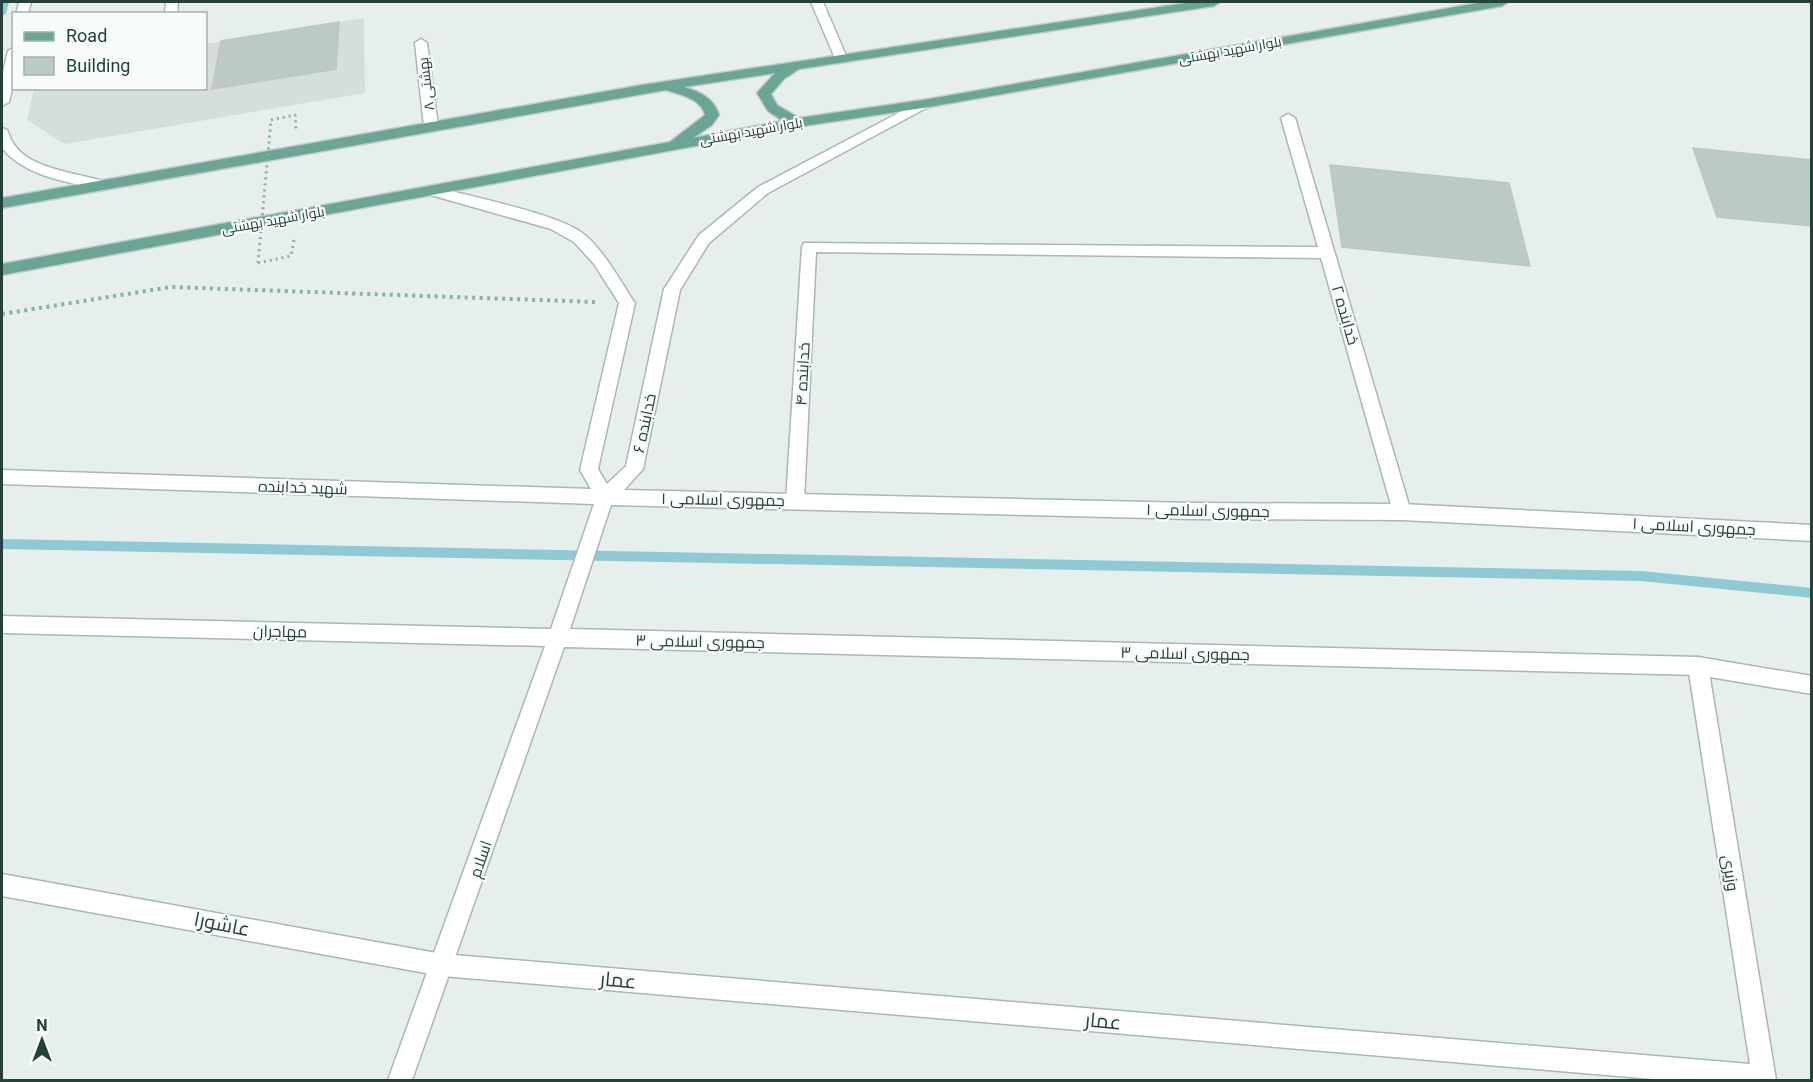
<svg xmlns="http://www.w3.org/2000/svg" width="1813" height="1082" font-family="Roboto,Cairo,sans-serif">
	<rect width="100%" height="100%" fill="#e6efeb"/>
	<!-- built -->
	<path fill="#d4dfda" d="M364,18l1,75 -300,51 -38,-24 7,-31 172,-1v-44z"/>
	<g fill="none" stroke-linecap="round" stroke-linejoin="round">
		<!-- stream -->
		<g fill="#8ec9d4" fill-rule="evenodd">
			<path d="M2,2h7l-3,12 -4,2z"/>
			<path d="M2,539l1639,32 171,17v10l-171,-17 -1639,-32z"/>
		</g>
	</g>
	<!-- building -->
	<g fill="#bbcac4" stroke="#b8c9c2" stroke-width="1.5">
		<path d="M339,22l-3,47 -124,20 9,-48z"/>
		<path d="M1693,148l119,12v66l-95,-9z"/>
		<path d="M1330,165l179,18 21,83 -188,-19z"/>
	</g>
	<g fill="none" stroke-linecap="round" stroke-linejoin="round">
		<defs>
			<g id="minor">
				<path d="M166,2h12l-1,12h-12z"/>
				<path d="M811,2h12l24,56 -1,3 -5,1 -6,-4z"/>
				<path d="M421,39l6,4 11,83 -7,4 -7,-4 -9,-83z"/>
				<path d="M1288,114l7,4 116,394 -3,5 -6,3 -6,-3 -3,-5 -72,-254 -505,-6 -12,249 -3,5 -6,2 -6,-2 -3,-5 16,-254 2,-4 514,4 -37,-129z"/>
				<path d="M1698,657l7,3 3,6 68,414h-111l-1223,-104 -440,-80v-22l440,80 1308,110 -62,-398 3,-6z"/>
			</g>
			<path id="tertiary" d="M923,100l7,4 -2,3 -160,86 -59,50 -29,47 -37,179 -19,21 569,13 209,1 410,21v16l-410,-21 -209,-1 -582,-14 -41,124 1128,28 114,19v18l-114,-19 -1134,-28 -152,433h-24l157,-434 -543,-13v-17l549,13 43,-125 -592,-20v-14l589,19 -11,-19 39,-167 -25,-39 -20,-22 -23,-13 -124,-35 -2,-3 7,-5c35,10 130,28 154,50 19,17 32,41 46,63l3,4 -37,166 9,15 19,-18 38,-177 35,-54 59,-48z"/>
			<g id="secondary">
				<path d="M19,2h12l-3,12h-12z"/>
				<path d="M14,47v34l-5,21 -7,4v-30l6,-25z"/>
				<path d="M2,128l5,2c2,4 3,9 6,13 15,26 64,30 90,38l2,3 -7,5c-34,-8 -73,-13 -96,-41z"/>
			</g>
			<path id="primary" d="M1193,2h27l-6,4 -415,63 -15,10 -13,15 6,11 22,13 124,-18 561,-98h24l-6,4 -579,102 -126,19 -795,148v-11l668,-122 35,-27c-4,-17 -25,-20 -39,-25l-664,118v-10l640,-113zM775,73l-18,20 11,18 15,10 -90,17 19,-13 7,-10c-5,-17 -19,-23 -35,-28z"/>
		</defs>
		<!-- minor casing -->
		<use href="#minor" stroke="#a8b8b2" stroke-width="3"/>
		<!-- tertiary casing -->
		<use href="#tertiary" stroke="#a8b8b2" stroke-width="3"/>
		<!-- secondary casing -->
		<use href="#secondary" stroke="#a4bbb3" stroke-width="3"/>
		<!-- primary casing -->
		<use href="#primary" stroke="#c2cac8" stroke-width="3"/>
		<!-- path-far1 -->
		<g stroke="#86b3a5" stroke-width="3" stroke-dasharray="2 4" stroke-linecap="butt">
			<path d="M271,120l24,-5 1,14"/>
			<path d="M258,263l33,-7 3,-16"/>
		</g>
		<!-- path -->
		<path stroke="#86b3a5" stroke-width="4" stroke-dasharray="3 4.5" stroke-linecap="butt" d="M2,314l169,-27 424,15"/>
		<!-- minor -->
		<use href="#minor" fill="#fff" fill-rule="evenodd"/>
		<!-- tertiary -->
		<use href="#tertiary" fill="#fff" fill-rule="evenodd"/>
		<!-- secondary -->
		<use href="#secondary" fill="#fff" fill-rule="evenodd"/>
		<!-- primary -->
		<use href="#primary" fill="#6aa596" fill-rule="evenodd"/>
		<!-- path-bridge -->
		<path stroke="#86b3a5" stroke-width="3" stroke-dasharray="2 4" stroke-linecap="butt" d="M258,263l13,-143"/>
	</g>
	<g text-anchor="middle" stroke-width="4.5" stroke-linejoin="round" paint-order="stroke">
		<!-- far-street labels -->
		<g font-size="14" fill="#24423a" stroke="#f7fbf9">
			<text transform="translate(1230 50) rotate(-10)" y="5">بلوار شهید بهشتی</text>
			<text transform="translate(426 84) rotate(-97)" y="5">بهشتی ۸</text>
			<text transform="translate(751 131) rotate(-10)" y="5">بلوار شهید بهشتی</text>
			<text transform="translate(273 220) rotate(-10)" y="5">بلوار شهید بهشتی</text>
		</g>
		<!-- street labels -->
		<g font-size="16" fill="#24423a" stroke="#f7fbf9">
			<text transform="translate(1346 315) rotate(74)" y="6">خدابنده ۲</text>
			<text transform="translate(802 374) rotate(-87)" y="6">خدابنده ۴</text>
			<text transform="translate(644 423) rotate(-78)" y="6">خدابنده ۶</text>
			<text transform="translate(303 487) rotate(2)" y="6">شهید خدابنده</text>
			<text transform="translate(723 499) rotate(1)" y="6">جمهوری اسلامی ۱</text>
			<text transform="translate(1208 510) rotate(1)" y="6">جمهوری اسلامی ۱</text>
			<text transform="translate(1694 526) rotate(3)" y="6">جمهوری اسلامی ۱</text>
			<text transform="translate(280 631) rotate(1)" y="6">مهاجران</text>
			<text transform="translate(700 641) rotate(1)" y="6">جمهوری اسلامی ۳</text>
			<text transform="translate(1185 653) rotate(1)" y="6">جمهوری اسلامی ۳</text>
			<text transform="translate(480 859) rotate(-71)" y="6">اسلام</text>
			<text transform="translate(1731 873) rotate(81)" y="6">وزیری</text>
		</g>
		<!-- near-street labels -->
		<g font-size="20" fill="#24423a" stroke="#f7fbf9">
			<text transform="translate(222 924) rotate(11)" y="7">عاشورا</text>
			<text transform="translate(618 980) rotate(5)" y="7">عمار</text>
			<text transform="translate(1103 1021) rotate(5)" y="7">عمار</text>
		</g>
	</g>
	<!-- border -->
	<rect width="1813" height="1082" fill="none" stroke="#24423a" stroke-width="6"/>
	<!-- legend -->
	<rect x="12" y="12" width="195" height="78" fill="#f7fbf9" stroke="#a3b1ad" stroke-width="1.5"/>
	<rect x="24" y="32" width="30" height="9" fill="#6aa596" stroke="#a3b1ad" stroke-width="1.5"/>
	<text x="66" y="42" font-size="18" fill="#24423a">Road</text>
	<rect x="24" y="57" width="30" height="18" fill="#bbcac4" stroke="#a3b1ad" stroke-width="1.5"/>
	<text x="66" y="72" font-size="18" fill="#24423a">Building</text>
	<!-- north arrow -->
	<g transform="translate(42 1040)" stroke="#f7fbf9" stroke-width="4.5" paint-order="stroke">
	<path d="M0-4.5L10 22L0 15L-10 22Z" fill="#24423a"/>
	<text y="-9" font-size="16" font-weight="bold" text-anchor="middle" fill="#24423a">N</text>
	</g>
</svg>
